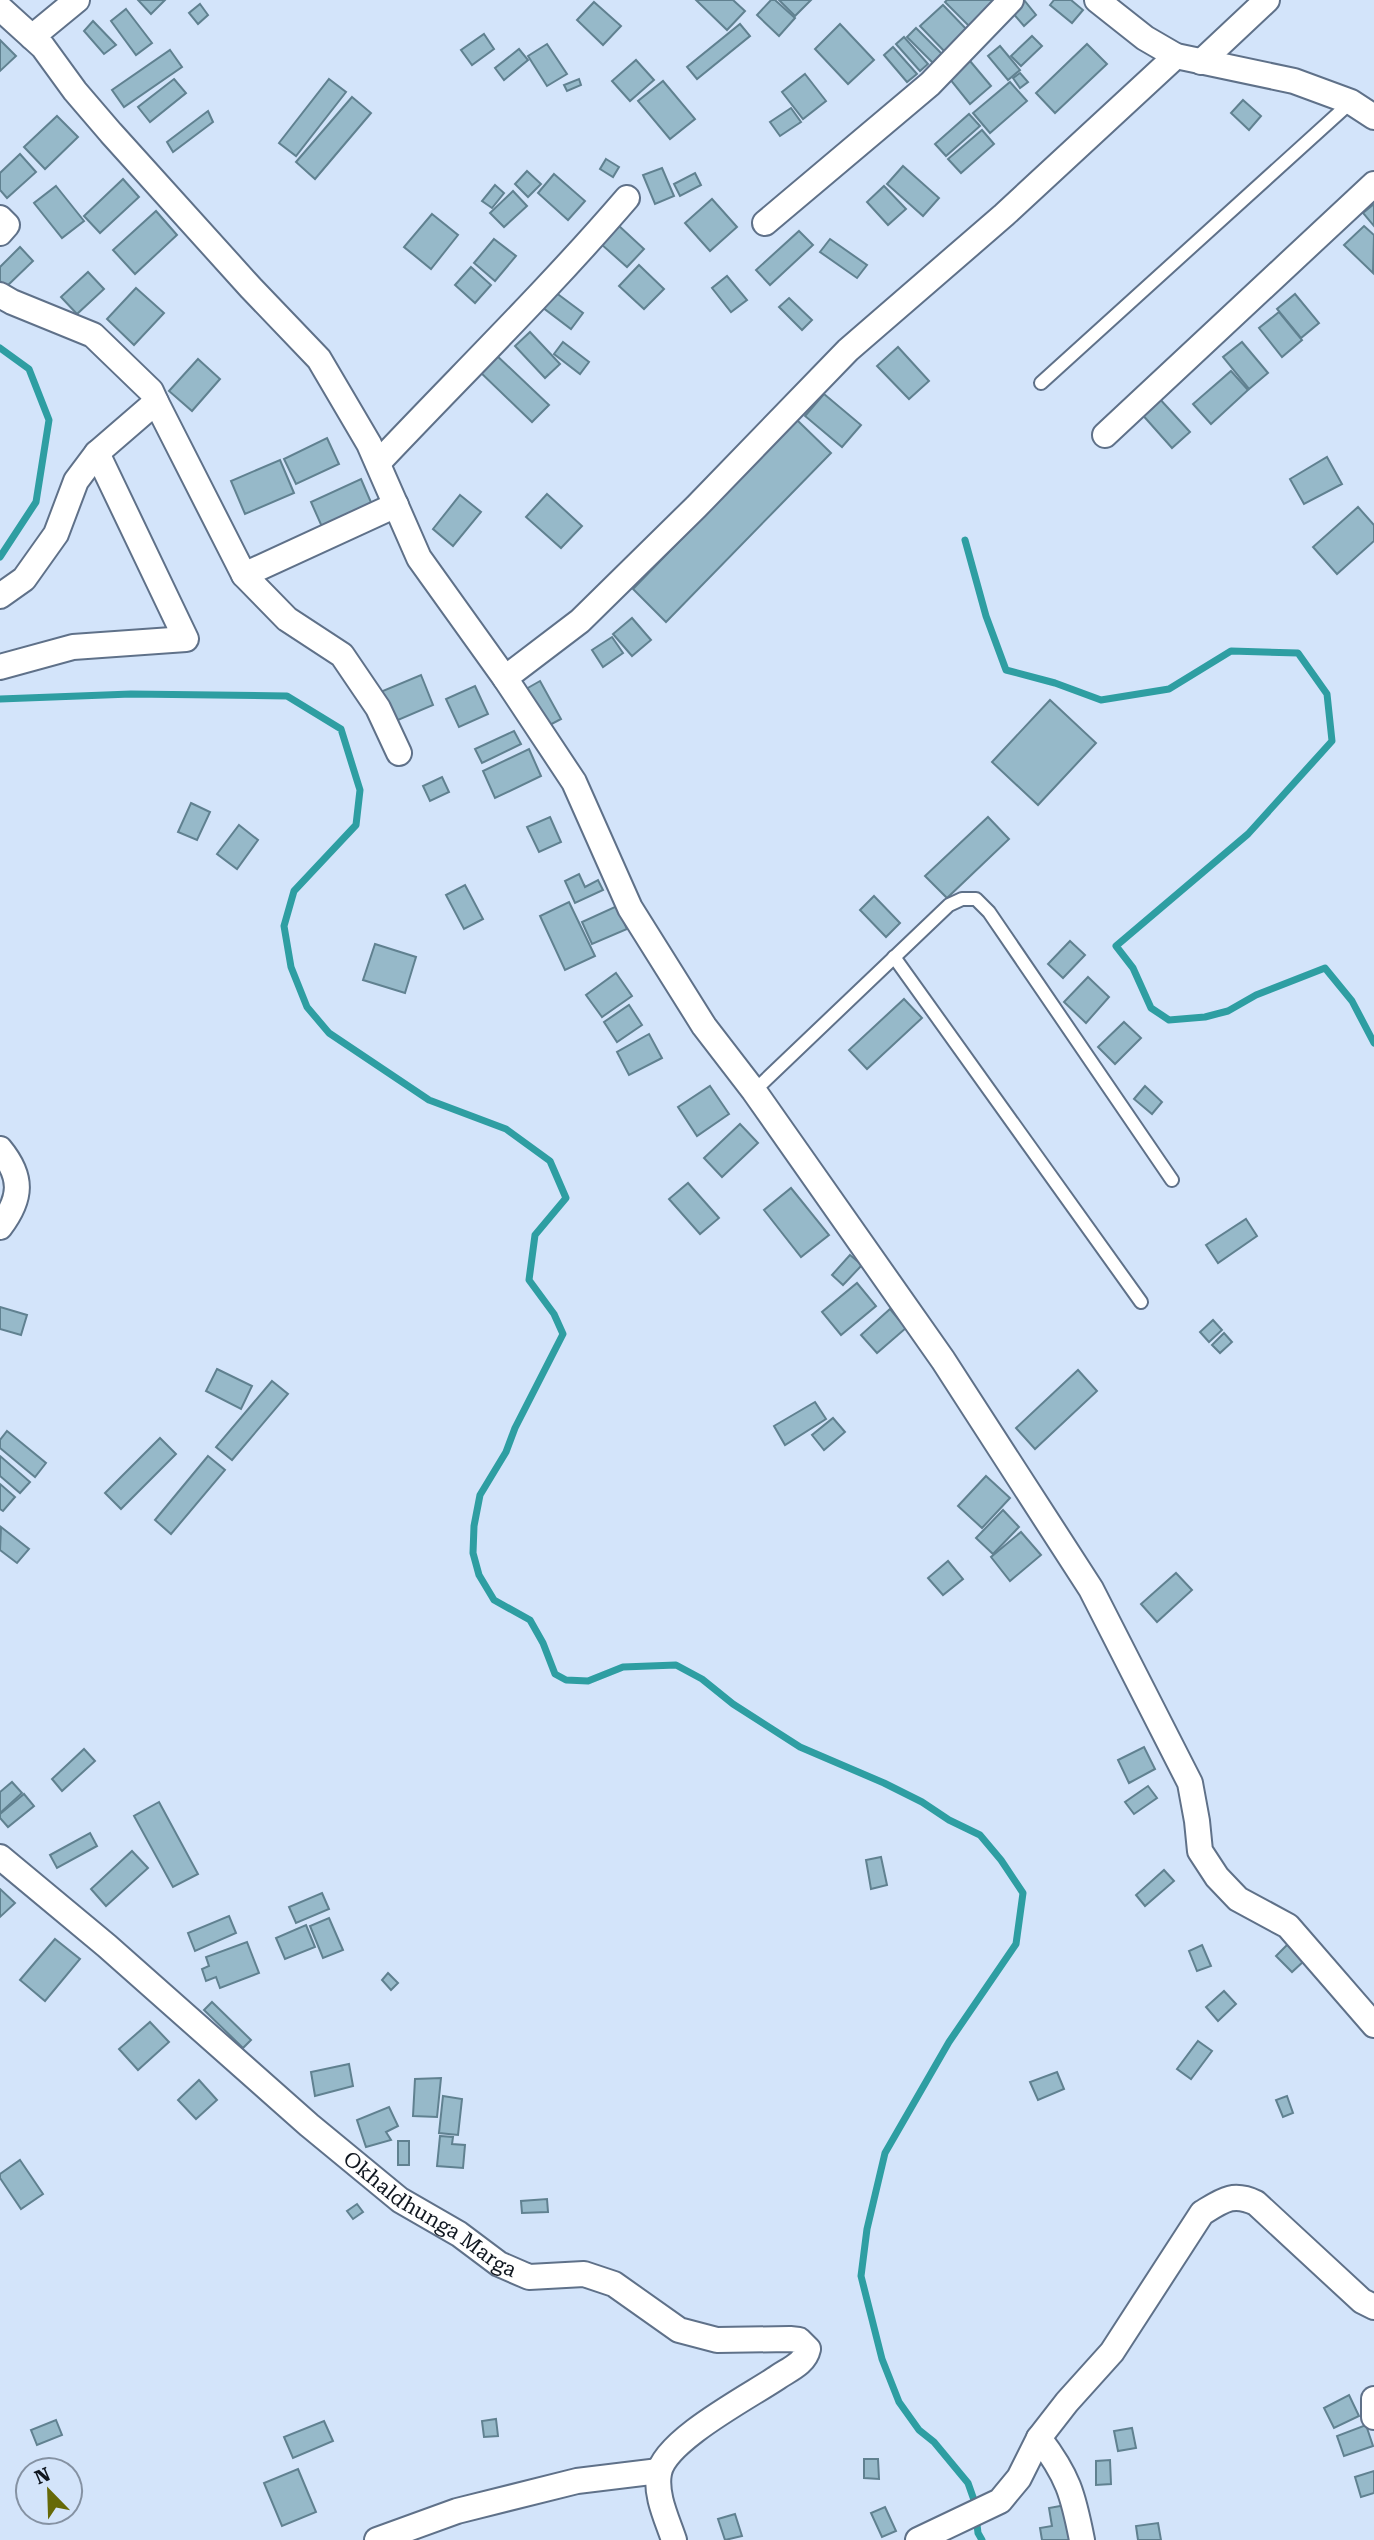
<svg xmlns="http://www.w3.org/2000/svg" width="1374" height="2540" font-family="'Roboto Serif',serif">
	<rect width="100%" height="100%" fill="#d3e4fa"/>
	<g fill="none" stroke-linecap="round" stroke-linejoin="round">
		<!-- stream -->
		<g stroke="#2e9ea2" stroke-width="7">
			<path d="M0,348l29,21 20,51 -13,82 -36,55"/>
			<path d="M965,540l21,76 20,54 49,13 46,17 68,-11 62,-38 67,2 29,41 5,47 -84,93 -132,112 17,22 18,40 18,12 36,-3 23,-6 28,-16 69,-27 27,33 22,42"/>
			<path d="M0,699l131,-5 156,2 54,33 19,61 -4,35 -62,66 -10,35 7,41 16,40 22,26 100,67 77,29 44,32 16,37 -31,37 -6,45 25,34 9,20 -48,94 -9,24 -26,43 -6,31 -1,27 6,22 15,25 36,20 13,23 12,31 11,6 22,1 35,-14 53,-2 26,14 31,25 67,43 84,36 38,19 27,18 31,15 21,25 22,33 -7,51 -67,98 -64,111 -18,76 -6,47 21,83 17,43 20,28 15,12 34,41 6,17 4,33 4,7"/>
		</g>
	</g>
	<!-- building -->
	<g fill="#96b9c9" stroke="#608190" stroke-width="2">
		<path d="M138,0h27l-14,14z"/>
		<path d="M696,0h37l12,11 -18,19z"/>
		<path d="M771,0h4l20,18 -16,18 -22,-21z"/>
		<path d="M779,0h32l-16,16z"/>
		<path d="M947,0h50l-24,30 -28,-28z"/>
		<path d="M1024,0l12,15 -12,11 -13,-15z"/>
		<path d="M1054,0h17l12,10 -11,13 -22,-18z"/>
		<path d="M594,2l27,24 -18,19 -26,-25z"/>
		<path d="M200,4l8,11 -10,9 -9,-11z"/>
		<path d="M943,5l27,28 -23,21 -27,-28z"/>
		<path d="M126,9l26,34 -16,12 -25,-34z"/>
		<path d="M93,21l23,24 -12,9 -20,-23z"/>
		<path d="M740,24l10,12 -53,43 -10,-12z"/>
		<path d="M840,24l34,36 -26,24 -33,-35z"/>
		<path d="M916,28l30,30 -9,9 -30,-30z"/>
		<path d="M484,34l10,15 -22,16 -11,-15z"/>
		<path d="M1032,36l10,10 -21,20 -10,-10z"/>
		<path d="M904,37l24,27 -8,7 -24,-27z"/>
		<path d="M0,40l16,16 -16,15z"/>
		<path d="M547,44l20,30 -20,12 -19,-30z"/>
		<path d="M1087,44l20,20 -52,49 -19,-20z"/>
		<path d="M1000,46l20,24 -12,10 -20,-24z"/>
		<path d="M893,47l24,27 -10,8 -23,-27z"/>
		<path d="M519,49l9,11 -24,20 -9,-12z"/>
		<path d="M170,50l12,17 -58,40 -12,-17z"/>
		<path d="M636,60l18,20 -24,21 -18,-20z"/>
		<path d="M970,61l21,25 -21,18 -21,-26z"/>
		<path d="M1020,73l8,9 -8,6 -7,-10z"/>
		<path d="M805,74l21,27 -23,18 -21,-27z"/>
		<path d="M174,79l12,14 -36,29 -12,-15z"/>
		<path d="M329,79l17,13 -50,64 -17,-13z"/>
		<path d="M579,79l2,6 -14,6 -3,-6z"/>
		<path d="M663,81l32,38 -25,20 -32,-38z"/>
		<path d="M1010,82l17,19 -37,32 -17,-20z"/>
		<path d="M352,97l19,16 -56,66 -19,-17z"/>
		<path d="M1243,100l18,16 -12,14 -18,-17z"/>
		<path d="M791,108l10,14 -21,14 -10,-14z"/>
		<path d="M208,111l5,11 -40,30 -6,-10z"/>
		<path d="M969,114l11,12 -34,30 -11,-12z"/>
		<path d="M57,116l21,21 -33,32 -21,-22z"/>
		<path d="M982,130l12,14 -33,29 -13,-14z"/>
		<path d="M20,154l16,18 -29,26 -7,-8v-17z"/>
		<path d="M606,159l13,8 -6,10 -13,-8z"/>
		<path d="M903,166l36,32 -16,18 -36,-32z"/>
		<path d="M662,168l12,28 -19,8 -12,-29z"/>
		<path d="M527,171l14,13 -13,13 -13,-13z"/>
		<path d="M695,173l6,12 -21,11 -6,-12z"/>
		<path d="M554,174l31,27 -17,19 -30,-27z"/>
		<path d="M123,179l16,18 -39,36 -16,-17z"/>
		<path d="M495,185l9,8 -12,15 -10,-7z"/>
		<path d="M56,186l28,35 -22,17 -28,-35z"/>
		<path d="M884,186l22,23 -18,16 -21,-23z"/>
		<path d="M513,191l14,15 -23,21 -14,-14z"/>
		<path d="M712,199l25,28 -27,24 -25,-28z"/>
		<path d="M1374,204v22l-11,-13z"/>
		<path d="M156,211l21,24 -42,39 -22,-24z"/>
		<path d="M432,214l26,21 -27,34 -27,-22z"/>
		<path d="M618,225l26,24 -17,18 -26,-23z"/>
		<path d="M1364,226l10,9 -1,38 -29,-28z"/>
		<path d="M799,231l14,14 -43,40 -14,-15z"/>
		<path d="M494,239l22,17 -21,25 -21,-18z"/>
		<path d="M830,239l37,26 -10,13 -37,-26z"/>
		<path d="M20,247l13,14 -27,26 -6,-6v-14z"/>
		<path d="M639,265l25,24 -20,20 -25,-23z"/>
		<path d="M471,267l20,18 -16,18 -20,-18z"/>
		<path d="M88,272l16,17 -27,25 -16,-17z"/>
		<path d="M727,276l20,24 -16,12 -19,-24z"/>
		<path d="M136,288l28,25 -30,32 -27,-26z"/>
		<path d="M555,292l28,21 -12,16 -29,-22z"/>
		<path d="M1295,294l24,29 -18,15 -24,-29z"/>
		<path d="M789,298l23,22 -10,10 -23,-23z"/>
		<path d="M1279,312l23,28 -20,17 -23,-29z"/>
		<path d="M530,332l30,32 -15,14 -30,-32z"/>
		<path d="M563,342l26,20 -9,12 -26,-20z"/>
		<path d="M1242,342l26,31 -19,16 -26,-32z"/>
		<path d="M898,347l31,34 -20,18 -32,-33z"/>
		<path d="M494,353l55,52 -17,17 -54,-52z"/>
		<path d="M198,359l22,20 -28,32 -23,-20z"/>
		<path d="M1231,371l17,19 -37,34 -18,-20z"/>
		<path d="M824,394l37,31 -19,22 -37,-31z"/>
		<path d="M1158,397l32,35 -18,16 -32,-36z"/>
		<path d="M797,420l34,33 -165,169 -33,-33z"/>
		<path d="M327,438l12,26 -43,20 -12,-25z"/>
		<path d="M1327,457l15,27 -38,20 -14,-25z"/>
		<path d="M280,460l14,33 -49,21 -14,-33z"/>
		<path d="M361,479l12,28 -50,22 -12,-27z"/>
		<path d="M547,494l35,32 -21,22 -35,-31z"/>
		<path d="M460,495l21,17 -28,34 -20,-17z"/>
		<path d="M1358,507l16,18v16l-37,33 -24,-27z"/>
		<path d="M632,618l19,22 -19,16 -19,-22z"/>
		<path d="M612,637l11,16 -20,14 -11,-17z"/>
		<path d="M421,675l12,30 -42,18 -13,-30z"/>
		<path d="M540,681l21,38 -13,7 -22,-37z"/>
		<path d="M475,686l13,28 -29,13 -13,-28z"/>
		<path d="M1050,700l46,43 -58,62 -46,-43z"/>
		<path d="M514,731l7,13 -39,19 -7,-14z"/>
		<path d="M529,749l12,27 -46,22 -12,-27z"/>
		<path d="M442,777l7,15 -19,9 -7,-15z"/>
		<path d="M191,803l19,9 -13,28 -19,-8z"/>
		<path d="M550,817l11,25 -22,10 -12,-25z"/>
		<path d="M988,817l21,22 -62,59 -22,-22z"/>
		<path d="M239,825l19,15 -21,29 -20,-15z"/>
		<path d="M579,874l6,13 13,-7 5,10 -28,13 -10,-22z"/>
		<path d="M465,885l18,34 -19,10 -18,-34z"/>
		<path d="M874,896l26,27 -14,14 -26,-27z"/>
		<path d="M569,902l26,54 -30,14 -25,-54z"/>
		<path d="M617,906l10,23 -35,15 -10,-22z"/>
		<path d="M1070,941l15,14 -22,23 -15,-14z"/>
		<path d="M375,944l41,13 -11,36 -42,-13z"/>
		<path d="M616,973l16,23 -30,21 -16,-22z"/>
		<path d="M1088,977l21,20 -23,26 -22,-21z"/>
		<path d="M904,999l18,19 -55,51 -18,-19z"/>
		<path d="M629,1005l13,20 -25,17 -13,-20z"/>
		<path d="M1124,1022l17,16 -26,26 -17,-17z"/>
		<path d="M649,1034l13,24 -33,17 -12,-23z"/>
		<path d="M710,1086l19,28 -32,22 -19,-29z"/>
		<path d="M1145,1086l17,16 -10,12 -18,-15z"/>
		<path d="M740,1124l18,19 -36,34 -18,-19z"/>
		<path d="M688,1183l31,35 -19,16 -31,-35z"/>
		<path d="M791,1188l38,47 -28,22 -37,-47z"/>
		<path d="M1246,1219l11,17 -39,27 -12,-18z"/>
		<path d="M850,1255l12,10 -19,20 -11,-10z"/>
		<path d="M857,1283l19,23 -35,29 -19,-23z"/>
		<path d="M0,1307l27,8 -6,20 -21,-6z"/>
		<path d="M890,1309l16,19 -29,25 -16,-18z"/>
		<path d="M1213,1320l9,10 -13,12 -9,-10z"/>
		<path d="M1224,1333l8,9 -12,11 -8,-8z"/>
		<path d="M217,1369l35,17 -11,23 -35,-18z"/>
		<path d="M1078,1370l19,21 -62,58 -19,-21z"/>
		<path d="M272,1381l16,13 -56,66 -16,-13z"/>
		<path d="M815,1402l11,17 -41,26 -11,-19z"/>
		<path d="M833,1418l12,14 -21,18 -12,-15z"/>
		<path d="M7,1431l39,32 -11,14 -35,-29v-8z"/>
		<path d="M160,1438l16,16 -55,55 -16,-16z"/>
		<path d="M0,1456l30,26 -10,11 -20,-17z"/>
		<path d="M208,1456l17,14 -54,64 -16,-14z"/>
		<path d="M986,1476l24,22 -28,30 -24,-22z"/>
		<path d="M0,1484l15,13 -12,14 -3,-2z"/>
		<path d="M1003,1510l16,17 -26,27 -17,-16z"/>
		<path d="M1,1527l28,22 -12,14 -17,-13z"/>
		<path d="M1021,1532l20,23 -31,26 -19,-24z"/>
		<path d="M948,1561l15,18 -20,16 -15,-17z"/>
		<path d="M1176,1573l16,17 -35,32 -16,-18z"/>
		<path d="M1144,1747l11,22 -26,14 -11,-23z"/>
		<path d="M84,1749l11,12 -33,30 -10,-12z"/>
		<path d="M12,1782l10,11 -22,20v-21z"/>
		<path d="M1148,1786l9,12 -23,16 -9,-12z"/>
		<path d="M24,1794l10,12 -26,21 -8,-9v-4z"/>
		<path d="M159,1802l39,72 -25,13 -39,-71z"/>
		<path d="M90,1833l7,13 -40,22 -7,-13z"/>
		<path d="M132,1851l16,17 -42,38 -15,-17z"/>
		<path d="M881,1857l6,28 -16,4 -5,-29z"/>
		<path d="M1164,1870l10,11 -29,25 -9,-11z"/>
		<path d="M0,1889l15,14 -15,14z"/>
		<path d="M322,1893l7,16 -33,14 -7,-16z"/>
		<path d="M229,1916l7,17 -41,18 -7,-18z"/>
		<path d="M329,1918l14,32 -20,8 -13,-32z"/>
		<path d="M306,1925l9,22 -30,12 -9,-21z"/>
		<path d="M55,1939l25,20 -35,42 -25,-21z"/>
		<path d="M247,1942l12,31 -39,15 -4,-11 -10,4 -4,-12 7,-3 -3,-9z"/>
		<path d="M1288,1944l16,17 -12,11 -16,-16z"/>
		<path d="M1202,1945l9,21 -14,5 -8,-20z"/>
		<path d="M388,1973l10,10 -7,7 -9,-10z"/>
		<path d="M1224,1991l12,13 -18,17 -12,-14z"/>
		<path d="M212,2002l39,38 -8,8 -39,-38z"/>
		<path d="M150,2022l19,20 -31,28 -19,-21z"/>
		<path d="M1198,2041l14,10 -21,28 -14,-10z"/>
		<path d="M349,2064l4,22 -38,10 -4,-24z"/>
		<path d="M1057,2072l7,17 -26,11 -8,-18z"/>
		<path d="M441,2078l-4,39 -24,-1 2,-37z"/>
		<path d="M199,2080l18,20 -21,19 -18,-19z"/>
		<path d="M443,2096l19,3 -4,36 -19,-2z"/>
		<path d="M1287,2096l6,17 -10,4 -7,-17z"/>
		<path d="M389,2107l9,19 -12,6 5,8 -25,7 -9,-27z"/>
		<path d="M440,2136l13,1 -1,7 13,1 -2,23 -26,-2z"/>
		<rect x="398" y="2141" width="11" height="24"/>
		<path d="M20,2160l23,34 -22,15 -21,-31v-4z"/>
		<path d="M547,2199l1,13 -26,1 -1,-12z"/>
		<path d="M357,2204l6,8 -10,7 -6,-8z"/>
		<path d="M1349,2395l10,21 -25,12 -10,-20z"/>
		<path d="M496,2419l2,17 -14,1 -2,-16z"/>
		<path d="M56,2420l6,15 -25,10 -6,-15z"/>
		<path d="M324,2421l9,20 -40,17 -9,-21z"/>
		<path d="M1366,2425l7,21 -29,10 -7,-20z"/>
		<path d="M1132,2428l4,20 -18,3 -4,-20z"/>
		<path d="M864,2459h14l1,20 -15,-1z"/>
		<path d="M1110,2460l1,24 -15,1v-24z"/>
		<path d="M298,2469l18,43 -34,14 -18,-43z"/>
		<path d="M1374,2471v22l-13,4 -6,-20z"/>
		<path d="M1066,2505l6,35h-30l-2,-12 12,-2 -3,-18z"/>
		<path d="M885,2507l11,24 -14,6 -11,-24z"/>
		<path d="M735,2514l7,22 -17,4 -7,-21z"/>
		<path d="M1158,2523l3,17h-23l-2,-14z"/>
	</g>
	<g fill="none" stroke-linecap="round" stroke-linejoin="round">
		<defs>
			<g id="lane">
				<path d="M1041,383l310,-281"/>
				<path d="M894,957l247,345"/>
				<path d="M754,1091l195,-186 13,-6h14l13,13 183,268"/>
			</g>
			<g id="street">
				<path d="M1097,0l48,38 31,18 118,25 57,21 23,15"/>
				<path d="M0,8l43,39 32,44 36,42 140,155 68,71 50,85 50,114 86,120 69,104 56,126 74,118 50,65 189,269 148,229 99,194 7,38 3,30 17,26 21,22 50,27 86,99"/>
				<path d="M32,37l45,-37"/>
				<path d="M1201,62l66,-62"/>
				<path d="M0,218l7,7 -7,8"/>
				<path d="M765,223l165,-139 81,-84"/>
				<path d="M0,295l12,7 81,33 58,56 5,11 -59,51 -21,28 -20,53 -32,45 -24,17"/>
				<path d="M156,402l88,173 43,44 55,36 36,53 21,45"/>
				<path d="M1105,435l269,-251"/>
				<path d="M378,463c83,-88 170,-173 249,-265"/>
				<path d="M244,575l152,-70"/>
				<path d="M0,667l73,-20 113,-8 -89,-186"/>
				<path d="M505,678l75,-57 116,-114 152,-157 156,-135 172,-159"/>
				<path d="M0,1149c23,28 22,49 0,78"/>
				<path id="s1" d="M0,1857l107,89 202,179 91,75 59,34 40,30 30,13 55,-3 30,10 65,46 38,10 73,-1 9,1 9,9c-3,14 -18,20 -30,28 -28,19 -113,63 -119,96 -4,22 8,46 15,67"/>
				<path d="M1374,2399v18"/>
				<path d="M1039,2438c29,38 34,56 43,102"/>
				<path d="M377,2540l80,-29 120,-30 82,-10"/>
				<path d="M918,2540l82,-39 19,-23 20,-40 28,-36 45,-50 90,-139c21,-13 31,-21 54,-10l106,98 12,6"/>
			</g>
		</defs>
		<!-- lane casing -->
		<use href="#lane" stroke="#5f7189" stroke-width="16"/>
		<!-- street casing -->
		<use href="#street" stroke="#5f7189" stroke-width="28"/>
		<!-- lane -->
		<use href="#lane" stroke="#fff" stroke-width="12"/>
		<!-- street -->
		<use href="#street" stroke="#fff" stroke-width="24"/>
	</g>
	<g text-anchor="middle" stroke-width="5" stroke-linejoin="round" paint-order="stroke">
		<!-- street labels -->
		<g font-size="21" fill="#101720" stroke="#d3e4fa">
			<text dy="7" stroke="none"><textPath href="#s1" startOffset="560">Okhaldhunga Marga</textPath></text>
		</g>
	</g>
	<!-- north arrow -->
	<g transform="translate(49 2491) rotate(337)"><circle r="33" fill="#d3e4fa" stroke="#8592a3" stroke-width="2"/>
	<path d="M0-5L12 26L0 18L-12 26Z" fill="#666907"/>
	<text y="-10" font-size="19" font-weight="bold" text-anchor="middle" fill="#101720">N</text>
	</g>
</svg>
